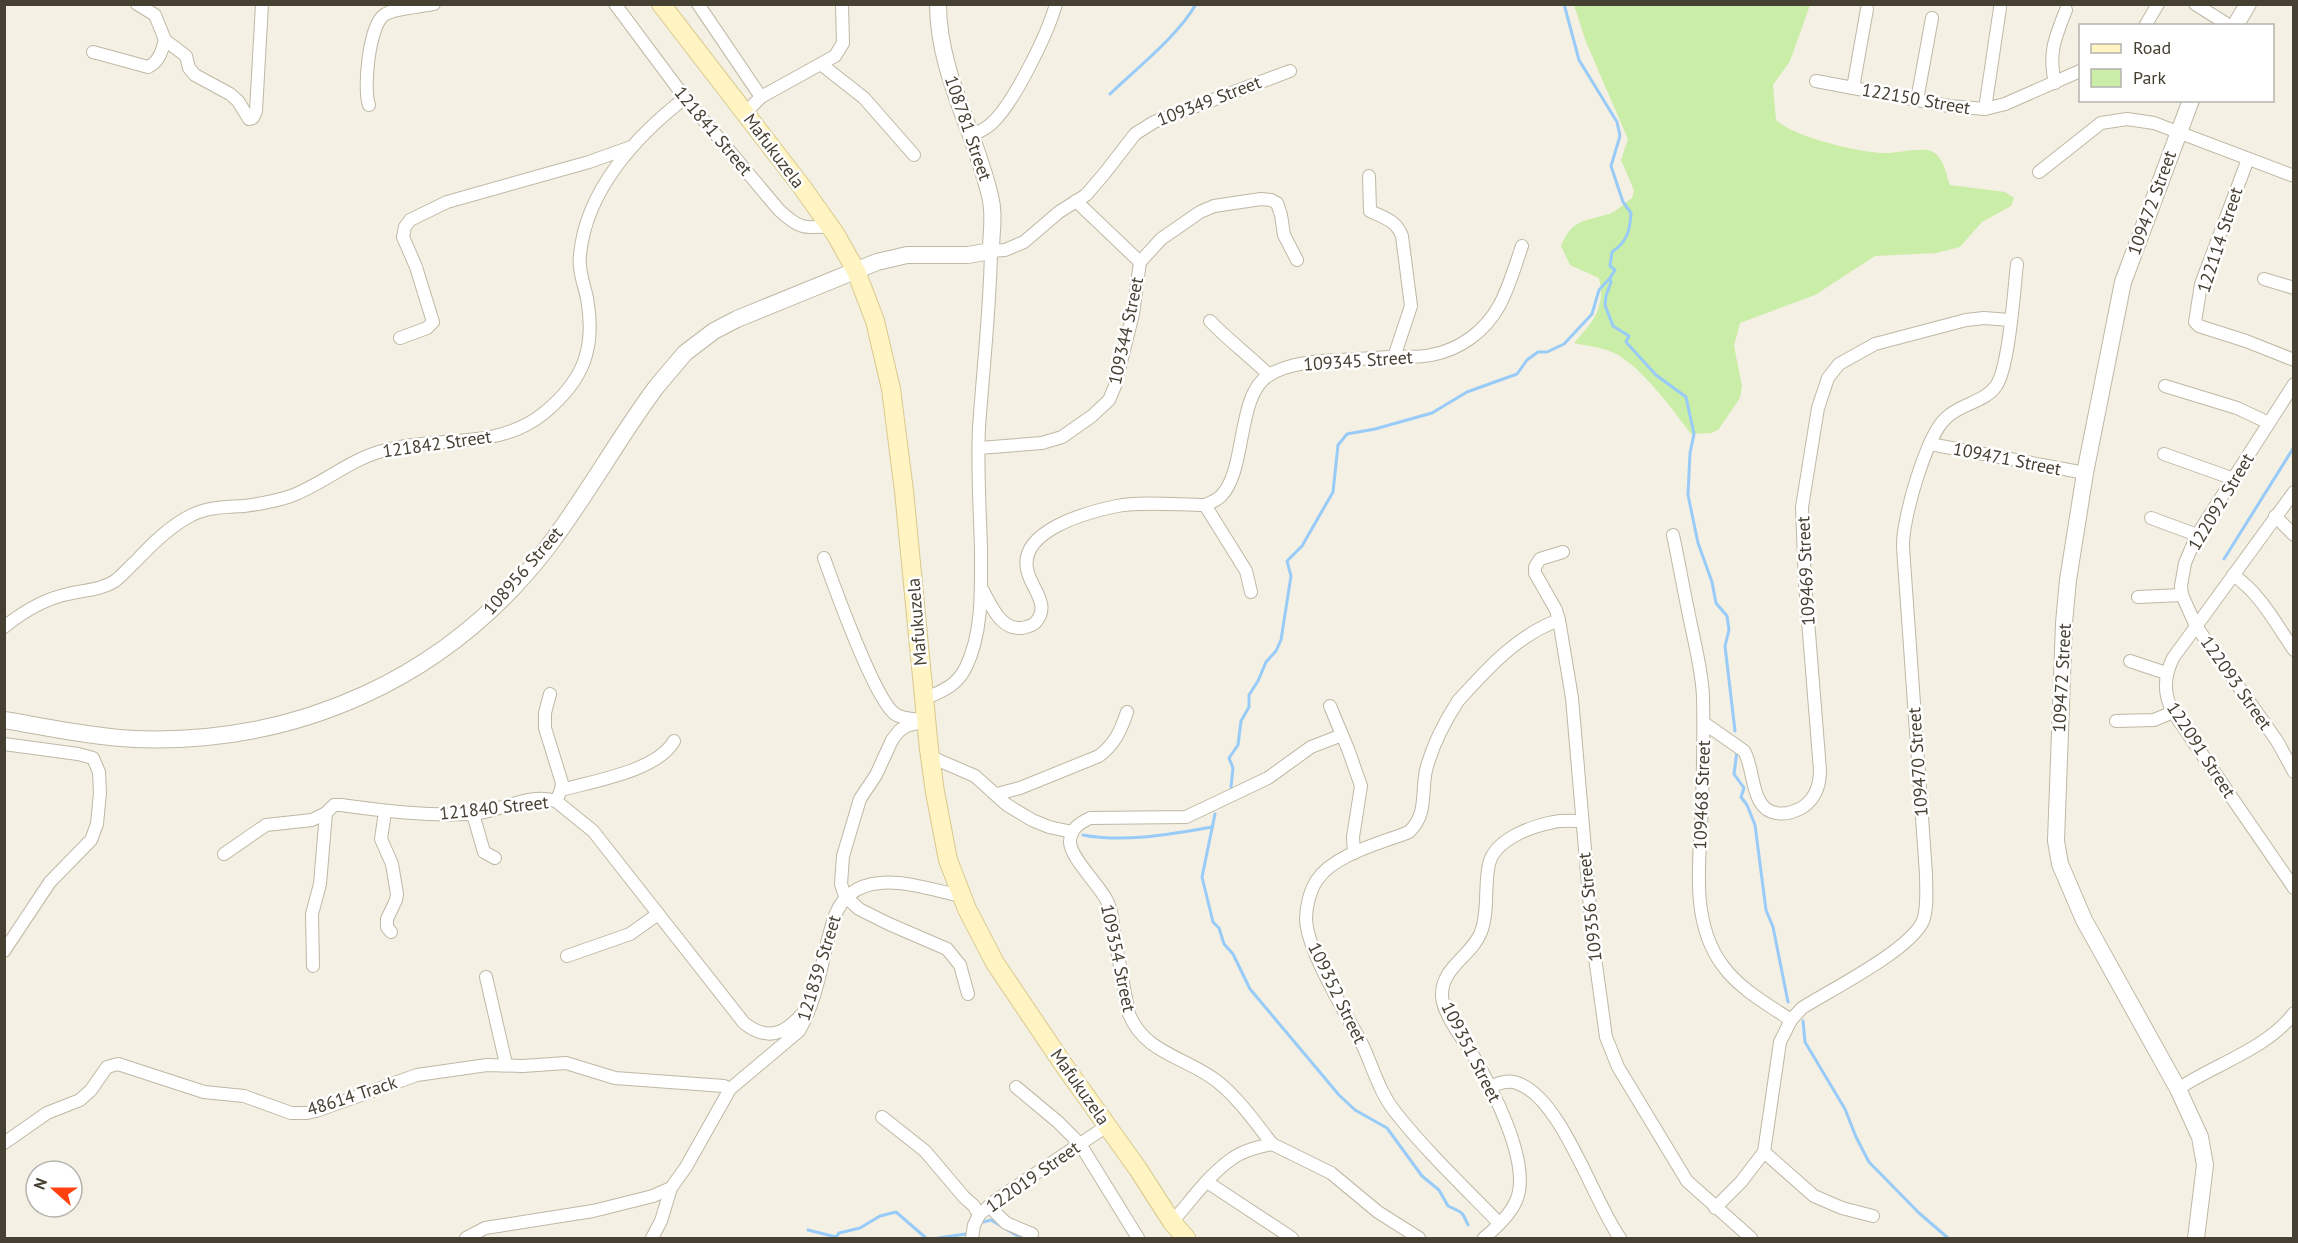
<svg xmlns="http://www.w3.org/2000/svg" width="2298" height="1243" font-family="'PT Sans',sans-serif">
	<rect width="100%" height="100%" fill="#f4f0e3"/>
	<!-- green -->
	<path fill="#caeda7" d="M1574,5h236l-20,56 -17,24 3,35c18,17 81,32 107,33 12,1 40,-7 50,-1 11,6 13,22 17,33l55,7 9,6 -3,8 -29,16 -22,25 -24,6 -61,3 -60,39 -75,28 -6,23 8,40 -2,12 -22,32 -7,3 -20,1c-19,-25 -51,-70 -79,-82 -11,-5 -26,-6 -38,-9 19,-21 32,-35 25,-65l-29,-13 -9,-19c12,-28 23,-24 48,-32 8,-3 16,-11 23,-16l2,-8 -13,-30 7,-21 -42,-97z"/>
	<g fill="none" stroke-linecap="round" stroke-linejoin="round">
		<!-- stream -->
		<g stroke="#98cbf8" stroke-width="3">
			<path d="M1564,4l15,56 38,62 3,14 -9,30 12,36 8,11c-1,18 -4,29 -19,39l-2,14 5,4 -5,8 1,4 -5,14 -1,9 8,21 16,10 -3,6 30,33 30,22 8,37 -4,19 -2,42 10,48 14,39 4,21 11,13 2,14 -4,16 10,85"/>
			<path d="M1110,94c27,-26 68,-58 86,-90"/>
			<path d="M2224,559l70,-112"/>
			<path d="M1737,751l-3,23 10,14 -3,9 6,8 8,20 11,85 7,17 15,75"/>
			<path d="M1231,787l2,-19 -4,-10 9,-13 3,-24 8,-14v-12l9,-14 8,-19 10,-11 5,-11 10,-64 -4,-15 15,-15 31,-54 5,-47 9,-11 28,-5 57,-16 35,-21 50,-18 10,-14 11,-8h9l17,-8 28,-30 7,-24 11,-12"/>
			<path d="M1215,814l-13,63 11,45 6,6 5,16 9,10 17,35 89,106 16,15 32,18 35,48 17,14 9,16c14,7 13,3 20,19"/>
			<path d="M1083,835c41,8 88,-1 129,-8"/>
			<path d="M1803,1021l2,21 40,67 11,28 13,25 50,51 29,25"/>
			<path d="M983,1222l8,-2 30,18"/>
			<path d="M808,1230l28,7 3,-4 21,-5 20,-12 16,-4 30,26"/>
			<path d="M938,1238l28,-4"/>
		</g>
		<defs>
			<g id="minor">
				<path d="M137,4l18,11 10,25 21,16 3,12 6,7 35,19 8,7 11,18 4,-1 3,-7 6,-107"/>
				<path d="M615,4l70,94 94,112c19,18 25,19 51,16"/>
				<path d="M698,4l63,93"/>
				<path d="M2195,4l35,22"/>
				<path d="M2145,26l13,-22"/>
				<path d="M93,52l55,15c11,-5 14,-16 17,-27"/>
				<path d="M822,65l42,33 50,57"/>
				<path d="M1816,81l133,25 36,3 20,-5 75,-33"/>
				<path d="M2055,83c-7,-30 0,-45 11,-73"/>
				<path d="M1853,88l14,-79"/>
				<path d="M1917,100l15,-82"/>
				<path d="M369,105c-6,-16 0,-79 15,-90 10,-7 37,-8 50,-11"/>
				<path d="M1985,109l15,-101"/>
				<path d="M745,113l16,-16 74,-41 8,-13 -1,-39"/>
				<path d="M972,135c7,-3 14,-6 20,-12 22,-20 56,-90 64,-119"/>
				<path d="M2248,159l-47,125 -6,38 4,4 47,15 48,19"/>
				<path d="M2039,172l62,-49 26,-4 27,4 140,53"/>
				<path d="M1369,176l1,35c14,7 26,9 32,25l9,70 -17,51"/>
				<path d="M1076,201l64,61 21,-23 39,-27 14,-6 47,-7 10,1 6,3 4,12 3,20 13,25"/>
				<path d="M2264,279l30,9"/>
				<path d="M1210,321c19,20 40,35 59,54"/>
				<path d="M400,338l27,-10 6,-6 -17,-55 -13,-30 2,-10 5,-7 37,-18 142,-40 42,-15"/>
				<path d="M2294,384l-97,151 -12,28 -4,23 1,9 14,31 81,115 17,31"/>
				<path d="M2165,386l72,22 32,15"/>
				<path d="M1930,444l155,29"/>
				<path d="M979,448l63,-5 20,-6 30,-21 17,-16 6,-14 18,-72 7,-52"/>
				<path d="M2164,454l70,25"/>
				<path d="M2294,492l-121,166c-9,19 -10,35 0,54l121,176"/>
				<path d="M1205,505l41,66 5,21"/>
				<path d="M2275,516l19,19"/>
				<path d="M2151,518l46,17"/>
				<path d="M1673,535c6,28 11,57 17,85 5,25 12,51 13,77 1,36 0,73 -1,109 -2,52 -13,115 21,160 17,23 44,38 68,54"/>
				<path d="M1563,552l-23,7 -5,8v6l21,37 3,10 13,78 21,245 13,94 12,30 69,114 64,57"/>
				<path d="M824,558c10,28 51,142 71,156 7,5 19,5 27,6"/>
				<path d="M2233,575c27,18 43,49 61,75"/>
				<path d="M982,589c9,16 18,41 40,39 5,-1 9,-2 13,-5 16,-17 -2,-33 -7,-50 -13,-42 60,-61 89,-67 25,-5 62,-1 88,-1 5,-2 12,-5 16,-9 26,-26 15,-101 48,-121 20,-12 48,-14 71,-15 17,-1 33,-2 50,-3 14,-1 27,1 41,-2 29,-5 54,-24 68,-49 10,-18 16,-40 23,-60"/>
				<path d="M2138,597l44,-2"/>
				<path d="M4,627c20,-16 40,-28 64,-33 16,-4 33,-4 47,-13 8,-6 14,-14 21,-20 16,-17 35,-36 56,-46 15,-8 35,-8 52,-9 16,-2 32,-5 47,-10 32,-12 58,-36 91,-45 54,-16 116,0 162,-38 40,-33 52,-65 43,-115 -3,-14 -9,-28 -7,-43 6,-65 56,-119 105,-157"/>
				<path d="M2130,661l36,12"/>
				<path d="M550,694l-5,19v15l17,55 -1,7"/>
				<path d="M924,699c18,-8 33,-13 42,-32 17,-35 15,-78 15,-116 -1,-41 -4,-82 -2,-123 4,-59 11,-118 12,-177l14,-1 19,-8 35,-30 27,-17 18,-21 31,-40 19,-12 136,-51"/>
				<path d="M1330,706l18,43 13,37 -8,51 1,16"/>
				<path d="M926,721l-20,5 -7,5 -7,9 -16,35 -16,24 -17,57 -2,28 4,12 14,13 30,15 58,25 13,16 8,29"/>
				<path d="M2116,721l38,-1 19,-8"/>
				<path d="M1704,723l40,28c11,18 6,58 32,62 9,2 20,-2 27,-6 13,-9 17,-23 17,-37l-15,-187 -3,-76 16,-99 10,-30 11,-14 36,-20 91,-24 18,-2 26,2"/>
				<path d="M4,744l74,10 15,4 6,14 1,21 -3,31 -6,16 -41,42 -46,69"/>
				<path d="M931,757l44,19 32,29 25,15 17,7 23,5"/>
				<path d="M997,794l23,-6 79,-32c16,-12 22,-26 28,-44"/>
				<path d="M556,801l5,-11c33,-9 96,-19 113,-49"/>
				<path d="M385,812l-4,27 11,25 5,30 -1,6 -9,19v8l4,5"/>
				<path d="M473,814l11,38 11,6"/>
				<path d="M224,854l42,-29 46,-5 14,-7"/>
				<path d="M567,956l63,-22 28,-20"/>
				<path d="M313,966l-1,-52 8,-30 6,-71 8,-8h7c43,6 85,11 129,9 28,-1 58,-22 86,-13l37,30 151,192c29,23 47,5 66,-18"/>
				<path d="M486,977l20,87"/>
				<path d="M1490,1086c8,-2 18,-7 27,-3 45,15 76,118 103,155"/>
				<path d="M1016,1087l42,35 22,22 58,94"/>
				<path d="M2178,1089c37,-25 89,-40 116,-76"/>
				<path d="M882,1117l43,34 39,46 10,9 5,9"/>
				<path d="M4,1143l43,-30 33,-13 11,-10 16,-23 11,-3 86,28 40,4 47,17h16l9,-2 101,-36 70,-10 36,1 43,-3 49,15 109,8 6,3"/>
				<path d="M1272,1144c-17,-22 -33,-45 -54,-62 -31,-25 -73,-28 -89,-68 -5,-25 -9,-49 -14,-74 -2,-13 -2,-29 -9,-41 -8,-15 -37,-43 -36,-58 1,-13 10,-18 20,-23l96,-1 82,-39 43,-31 31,-12"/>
				<path d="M1764,1152l50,44 28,12 31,8"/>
				<path d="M1207,1182l85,56"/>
				<path d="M989,1206l17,17 26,11"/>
				<path d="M1715,1208l26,-26 23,-30 16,-110 11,-22 11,-12c30,-19 107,-57 121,-87 5,-14 3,-32 3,-47l-23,-327c-1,-27 23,-111 43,-129 14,-14 39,-16 50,-32 13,-18 18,-96 21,-122"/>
				<path d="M1172,1222c19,-21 37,-48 61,-64 11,-8 26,-11 39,-14l59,29 47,39 41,26"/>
				<path d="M1499,1223c-35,-36 -72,-71 -103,-110 -17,-21 -23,-46 -34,-69 -16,-31 -55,-93 -56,-125 0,-12 4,-29 11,-39 17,-26 65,-37 92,-48 19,-18 12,-39 17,-62 6,-23 19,-49 32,-69 29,-32 59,-66 101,-81"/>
				<path d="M466,1238l19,-10 108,-17 60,-15 18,-8 15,-21 44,-78 69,-58c20,-34 23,-76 35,-113 20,-56 85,-31 127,-22"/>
				<path d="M652,1238l9,-17 10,-33"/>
				<path d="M972,1238l2,-13 5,-10 17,-15 111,-74"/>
				<path d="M1484,1238c12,-10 26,-23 32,-37 17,-37 -26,-117 -45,-149 -9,-14 -28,-38 -29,-56 -1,-29 30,-40 39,-64 8,-21 3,-46 8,-68 6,-25 43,-38 65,-42 9,-2 19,-1 27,-1"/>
			</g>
			<g id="tertiary">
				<path d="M2235,26l13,-22"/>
				<path d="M2191,100l-68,182 -38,191 -17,107 -4,43 -8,218 4,23 24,56 94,169 22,48 5,28 -9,73"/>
				<path d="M4,720c43,7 88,17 131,19 163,6 312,-61 412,-191 40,-52 71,-110 110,-162l28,-33 29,-22 23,-12 140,-57 30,-7h61l23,-4c0,-19 4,-36 -1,-55 -15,-65 -52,-124 -52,-192"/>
			</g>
			<path id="secondary" d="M661,4l141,183 34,48 20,36 19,50 16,68 13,102 25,258 6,43 13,68 19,49 28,54 68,101 75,105 34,53 14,16"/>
		</defs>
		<!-- minor casing -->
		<use href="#minor" stroke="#c0b8a5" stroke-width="14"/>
		<!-- tertiary casing -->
		<use href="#tertiary" stroke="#c0b8a5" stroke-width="18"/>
		<!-- secondary casing -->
		<use href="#secondary" stroke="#d8c98e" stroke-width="20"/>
		<!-- minor -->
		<use href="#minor" stroke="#fff" stroke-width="12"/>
		<!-- tertiary -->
		<use href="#tertiary" stroke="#fff" stroke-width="16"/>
		<!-- secondary -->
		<use href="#secondary" stroke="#fff4c2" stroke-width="18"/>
	</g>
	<g text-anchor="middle" stroke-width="5" stroke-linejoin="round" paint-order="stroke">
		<!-- street labels -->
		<g font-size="18" fill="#464033" stroke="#fff">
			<text transform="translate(1916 99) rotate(10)" y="6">122150 Street</text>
			<text transform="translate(1209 101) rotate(-21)" y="6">109349 Street</text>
			<text transform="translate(968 128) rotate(71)" y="6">108781 Street</text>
			<text transform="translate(713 131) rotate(50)" y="6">121841 Street</text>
			<text transform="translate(774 151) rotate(53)" y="6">Mafukuzela</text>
			<text transform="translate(2152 203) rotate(-70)" y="6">109472 Street</text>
			<text transform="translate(2220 240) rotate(-72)" y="6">122114 Street</text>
			<text transform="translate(1126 331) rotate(-78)" y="6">109344 Street</text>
			<text transform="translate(1358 361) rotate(-4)" y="6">109345 Street</text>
			<text transform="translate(437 444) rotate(-8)" y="6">121842 Street</text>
			<text transform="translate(2007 459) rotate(11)" y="6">109471 Street</text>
			<text transform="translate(2221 502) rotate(-59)" y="6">122092 Street</text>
			<text transform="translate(523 571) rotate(-49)" y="6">108956 Street</text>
			<text transform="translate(1806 571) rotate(-93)" y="6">109469 Street</text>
			<text transform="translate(917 622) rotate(-95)" y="6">Mafukuzela</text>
			<text transform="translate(2062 678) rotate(-87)" y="6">109472 Street</text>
			<text transform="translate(2236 683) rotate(55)" y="6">122093 Street</text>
			<text transform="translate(2201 750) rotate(57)" y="6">122091 Street</text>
			<text transform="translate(1918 762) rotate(-94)" y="6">109470 Street</text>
			<text transform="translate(1702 795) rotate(-88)" y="6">109468 Street</text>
			<text transform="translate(494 808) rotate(-6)" y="6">121840 Street</text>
			<text transform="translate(1590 907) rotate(-96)" y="6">109356 Street</text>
			<text transform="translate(1118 958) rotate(78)" y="6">109354 Street</text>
			<text transform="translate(819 968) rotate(-73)" y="6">121839 Street</text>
			<text transform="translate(1337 993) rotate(64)" y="6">109352 Street</text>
			<text transform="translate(1471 1052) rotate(63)" y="6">109351 Street</text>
			<text transform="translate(1080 1087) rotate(55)" y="6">Mafukuzela</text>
			<text transform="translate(352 1096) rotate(-18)" y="6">48614 Track</text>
			<text transform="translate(1033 1177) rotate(-35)" y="6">122019 Street</text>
		</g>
	</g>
	<!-- border -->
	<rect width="2298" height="1243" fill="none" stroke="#464033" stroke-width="12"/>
	<!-- legend -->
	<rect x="2079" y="24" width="195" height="78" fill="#ffffff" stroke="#b5b3ad" stroke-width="1.5"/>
	<rect x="2091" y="44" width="30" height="9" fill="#fff4c2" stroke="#b5b3ad" stroke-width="1.5"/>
	<text x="2133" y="54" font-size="18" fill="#464033">Road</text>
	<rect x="2091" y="69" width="30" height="18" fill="#caeda7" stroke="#b5b3ad" stroke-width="1.5"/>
	<text x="2133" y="84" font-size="18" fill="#464033">Park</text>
	<!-- north arrow -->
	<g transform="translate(54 1189) rotate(291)"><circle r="28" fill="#ffffff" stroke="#b5b3ad" stroke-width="1.5"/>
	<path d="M0-4.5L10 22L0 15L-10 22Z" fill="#ff410f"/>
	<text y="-9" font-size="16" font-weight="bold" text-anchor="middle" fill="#464033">N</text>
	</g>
</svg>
